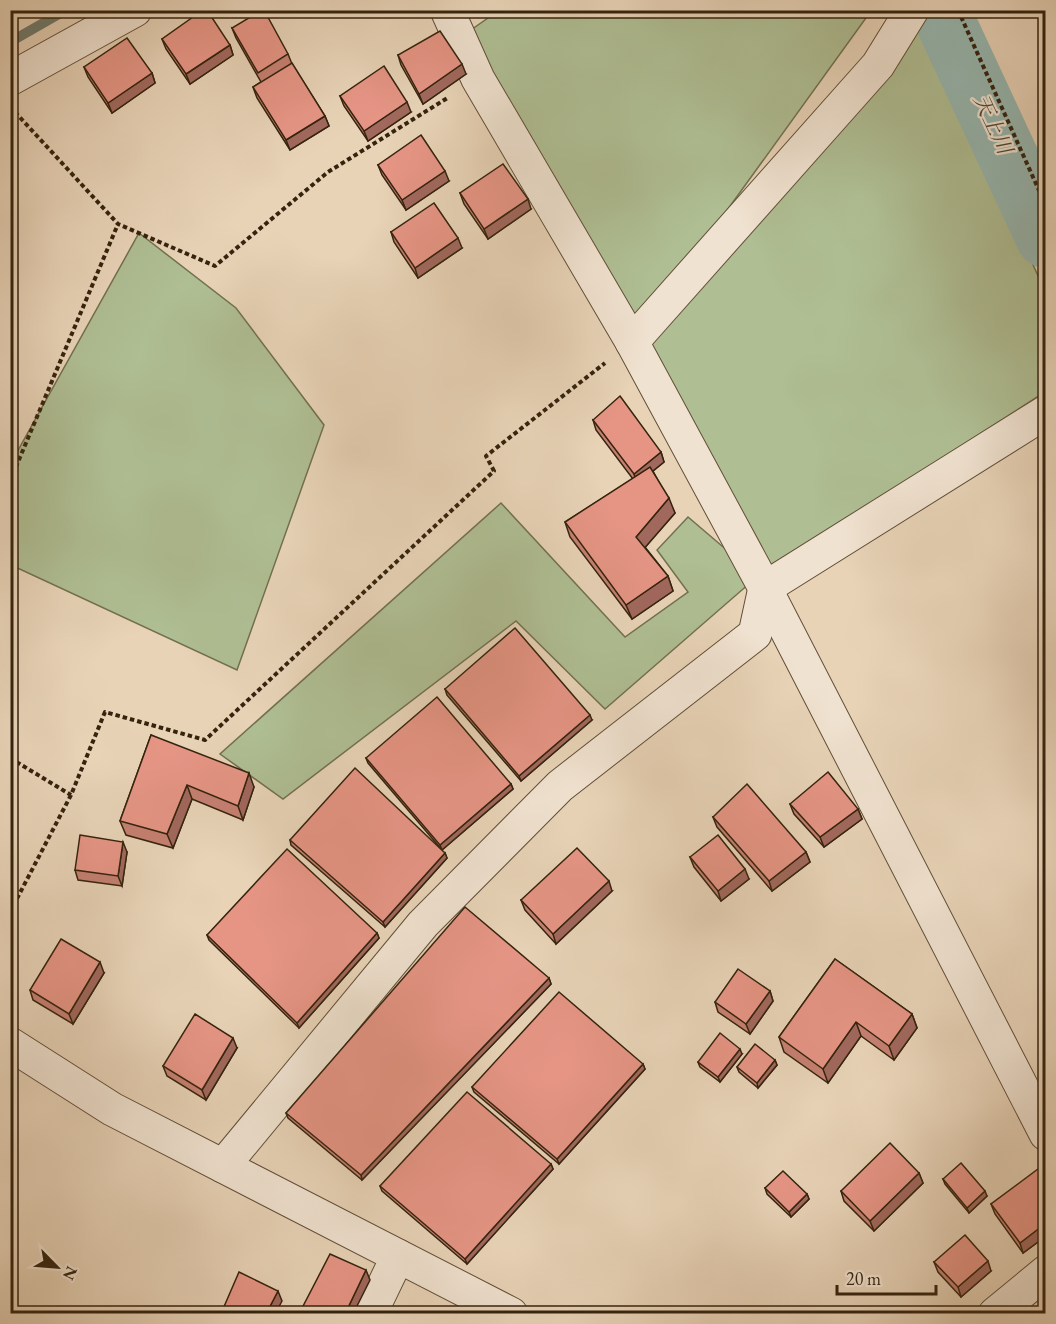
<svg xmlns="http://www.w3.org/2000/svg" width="1056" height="1324" font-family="'EB Garamond','Noto Serif JP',serif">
	<rect width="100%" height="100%" fill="#e8d3b7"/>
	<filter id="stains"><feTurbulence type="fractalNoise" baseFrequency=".00333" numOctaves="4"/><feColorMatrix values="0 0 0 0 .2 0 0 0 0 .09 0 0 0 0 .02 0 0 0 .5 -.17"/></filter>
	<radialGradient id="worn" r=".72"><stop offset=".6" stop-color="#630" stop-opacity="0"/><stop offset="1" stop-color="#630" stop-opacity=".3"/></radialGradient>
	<!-- green -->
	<g fill="#afbe93" stroke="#727050" stroke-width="1.5">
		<path d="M498,11h373l-234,324 284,-315 124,271v101l-287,184 -153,133 -89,-88 -233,178 -63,-45 281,-251 124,134 63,-45 -31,-42 31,-33 68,58 -295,-538z"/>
		<path d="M139,233l97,75 88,117 -87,245 -226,-105v-102z"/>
	</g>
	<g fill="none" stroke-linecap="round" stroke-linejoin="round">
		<!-- stream -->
		<path stroke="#707c6f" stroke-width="10" d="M10,42l56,-32"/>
		<!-- river -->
		<path stroke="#97b7b0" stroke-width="60" d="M940,10l106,228"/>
		<defs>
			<g id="minor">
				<path d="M447,10l31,69 154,263 133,246 281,546"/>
				<path d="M10,79l125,-69"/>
				<path d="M632,342l246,-277 34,-55"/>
				<path d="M10,1044l102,65 399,205"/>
				<path d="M223,1166l200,-242 137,-138 195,-152 10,-46 281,-176"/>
				<path d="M370,1314l28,-58"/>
				<path d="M995,1314l51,-42"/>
			</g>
		</defs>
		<!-- minor casing -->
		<use href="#minor" stroke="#624f38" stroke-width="35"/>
		<!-- path -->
		<g stroke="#35230e" stroke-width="4" stroke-dasharray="4.5 3" stroke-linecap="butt">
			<path d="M958,10l88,196"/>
			<path d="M15,112l103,112 97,42 113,-94 121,-75"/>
			<path d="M10,481l108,-257"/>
			<path d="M10,758l61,37"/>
			<path d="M10,912l61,-117 34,-83 100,28 289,-269 -8,-15 119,-93"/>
		</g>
		<!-- minor -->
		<use href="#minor" stroke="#f0e2d0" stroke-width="33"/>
	</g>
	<!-- wall -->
	<g fill="#c68072" stroke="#35230e" stroke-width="1.5">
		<path d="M232,28l56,26 4,10 33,52 4,10 -39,24 -33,-52 -4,-11 8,-5 -25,-44z"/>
		<path d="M162,39l68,6 3,10 -43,29 -24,-35z"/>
		<path d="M398,55l68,19 -43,30 -22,-39z"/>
		<path d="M84,67l68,6 3,10 -43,30 -24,-36z"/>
		<path d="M340,96l71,16 -43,29 -24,-35z"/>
		<path d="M378,165l71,16 -43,29 -24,-35z"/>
		<path d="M460,193l71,16 -43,30 -24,-35z"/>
		<path d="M391,232l71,16 -44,30 -24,-36z"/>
		<path d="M593,420l68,32 3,10 -11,9 22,42 -30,34 23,29 5,15 -41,28 -62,-82 -5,-15 68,-43 -37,-49z"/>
		<path d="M445,689l147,31 -71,61 -74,-86z"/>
		<path d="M151,735l103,52 -11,33 -51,-21 -19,49 -47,-13 -6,-14z"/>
		<path d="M366,758l145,26 2,5 -71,61 -74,-87z"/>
		<path d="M790,804l68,5 4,10 -38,28 -30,-33z"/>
		<path d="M713,817l93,35 4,10 -38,29 -55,-64z"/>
		<path d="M290,840l155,13 2,5 -62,69 -94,-82z"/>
		<path d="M127,852l-5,34 -44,-6 -3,-10z"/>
		<path d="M690,857l59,22 -28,22 -27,-34z"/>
		<path d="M612,891l-56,53 -31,-34 -4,-10z"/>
		<path d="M377,933l2,5 -80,90 -90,-88 -2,-5z"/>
		<path d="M835,959l77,55 5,14 -23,32 -33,-24 -33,47 -44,-31 -5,-15z"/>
		<path d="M104,973l-31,51 -40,-24 -3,-10z"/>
		<path d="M549,978l2,6 -189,196 -74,-62 -2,-5z"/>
		<path d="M770,991l3,10 -23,33 -32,-22 -3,-10z"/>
		<path d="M237,1048l-31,52 -39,-24 -4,-10z"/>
		<path d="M742,1054l-22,28 -20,-15 -2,-5z"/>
		<path d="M775,1060l2,5 -19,23 -19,-16 -2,-5z"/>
		<path d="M643,1064l2,5 -86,95 -85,-72 -2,-5z"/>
		<path d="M551,1164l2,5 -86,95 -85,-73 -2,-5z"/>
		<path d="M919,1173l4,10 -49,48 -30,-30 -3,-10z"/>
		<path d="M943,1179l44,17 -18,17 -24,-29z"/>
		<path d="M1046,1179v57l-23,17 -28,-39 -4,-10z"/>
		<path d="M765,1188l42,6 2,5 -18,18 -24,-23z"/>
		<path d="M934,1262l57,9 -30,26 -23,-25z"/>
	</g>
	<!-- shaded-wall -->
	<g fill="#a1685d" stroke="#35230e" stroke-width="1.5">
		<path d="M230,45l3,10 -43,29 -4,-10z"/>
		<path d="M462,64l4,10 -43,30 -4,-10z"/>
		<path d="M152,73l3,10 -43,30 -4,-10z"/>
		<path d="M407,102l4,10 -43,29 -4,-10z"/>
		<path d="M325,116l4,10 -39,24 -4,-10z"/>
		<path d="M445,171l4,10 -43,29 -4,-10z"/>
		<path d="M528,199l3,10 -43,30 -4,-10z"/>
		<path d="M458,238l4,10 -44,30 -3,-10z"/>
		<path d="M661,452l3,10 -27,22 -3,-10z"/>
		<path d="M669,498l6,15 -33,38 -6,-14z"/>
		<path d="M668,576l5,15 -41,28 -6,-14z"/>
		<path d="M590,715l2,5 -71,61 -2,-5z"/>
		<path d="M249,773l5,14 -11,33 -5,-14z"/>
		<path d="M511,784l2,5 -71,61 -2,-5z"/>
		<path d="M187,785l5,14 -19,49 -6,-14z"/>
		<path d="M858,809l4,10 -38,28 -4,-10z"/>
		<path d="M123,842l4,10 -5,34 -4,-10z"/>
		<path d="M806,852l4,10 -38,29 -3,-10z"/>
		<path d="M445,853l2,5 -62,69 -2,-5z"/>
		<path d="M745,869l4,10 -28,22 -3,-10z"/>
		<path d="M609,881l3,10 -56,53 -3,-10z"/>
		<path d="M377,933l2,5 -80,90 -2,-5z"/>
		<path d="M100,962l4,11 -31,51 -4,-10z"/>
		<path d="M549,978l2,6 -189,196 -1,-5z"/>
		<path d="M770,991l3,10 -23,33 -4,-10z"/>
		<path d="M912,1014l5,14 -23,32 -5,-14z"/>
		<path d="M856,1022l5,14 -33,47 -5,-14z"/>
		<path d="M233,1038l4,10 -31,52 -4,-10z"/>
		<path d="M740,1049l2,5 -22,28 -2,-5z"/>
		<path d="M775,1060l2,5 -19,23 -1,-5z"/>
		<path d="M643,1064l2,5 -86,95 -2,-5z"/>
		<path d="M551,1164l2,5 -86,95 -2,-5z"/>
		<path d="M919,1173l4,10 -49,48 -4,-10z"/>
		<path d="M985,1191l2,5 -18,17 -2,-5z"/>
		<path d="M807,1194l2,5 -18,18 -2,-5z"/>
		<path d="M1046,1223v13l-23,17 -3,-10z"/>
		<path d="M988,1261l3,10 -30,26 -3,-10z"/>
		<path d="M366,1270l4,10 -17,34h-8z"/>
		<path d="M278,1291l4,10 -7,13h-9z"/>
	</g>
	<!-- building -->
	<g fill="#e69585" stroke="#35230e" stroke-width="1.5">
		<path d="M203,10h4l23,35 -44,29 -24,-35z"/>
		<path d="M262,10h2l24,44 -30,19 -26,-45z"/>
		<path d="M440,31l22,33 -43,30 -21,-39z"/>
		<path d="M127,38l25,35 -44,30 -24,-36z"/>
		<path d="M292,63l33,53 -39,24 -33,-53z"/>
		<path d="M384,66l23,36 -43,29 -24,-35z"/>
		<path d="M421,135l24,36 -43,29 -24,-35z"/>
		<path d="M503,164l25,35 -44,30 -24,-36z"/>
		<path d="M434,203l24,35 -43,30 -24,-36z"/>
		<path d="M620,396l41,56 -27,22 -41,-54z"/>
		<path d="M650,467l19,31 -33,39 32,39 -42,29 -61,-83z"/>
		<path d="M515,628l75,87 -71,61 -74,-87z"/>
		<path d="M437,697l74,87 -71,61 -74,-87z"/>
		<path d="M151,735l98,38 -11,33 -51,-21 -20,49 -47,-13z"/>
		<path d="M355,768l90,85 -62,69 -93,-82z"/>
		<path d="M828,772l30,37 -38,28 -30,-33z"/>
		<path d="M747,784l59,68 -37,29 -56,-64z"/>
		<path d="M80,835l43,7 -5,34 -43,-6z"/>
		<path d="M718,835l27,34 -27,22 -28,-34z"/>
		<path d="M577,848l32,33 -56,53 -32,-34z"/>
		<path d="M287,849l90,84 -80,90 -90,-88z"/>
		<path d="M465,907l84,71 -188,197 -75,-62z"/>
		<path d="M61,939l39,23 -31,52 -39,-24z"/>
		<path d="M835,959l77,55 -23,32 -33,-24 -33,47 -44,-32z"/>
		<path d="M738,969l32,22 -24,33 -31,-22z"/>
		<path d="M559,992l84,72 -86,95 -85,-72z"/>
		<path d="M195,1014l38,24 -31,52 -39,-24z"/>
		<path d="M720,1033l20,16 -22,28 -20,-15z"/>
		<path d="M755,1044l20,16 -18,23 -20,-16z"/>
		<path d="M467,1092l84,72 -86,95 -85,-73z"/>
		<path d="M890,1143l29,30 -49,48 -29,-30z"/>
		<path d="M961,1163l24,28 -18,17 -24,-29z"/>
		<path d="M1038,1169l8,10v44l-26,20 -29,-39z"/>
		<path d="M783,1171l24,23 -18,18 -24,-24z"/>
		<path d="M965,1235l23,26 -30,26 -24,-25z"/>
		<path d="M330,1254l36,16 -21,44h-42l-3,-2z"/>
		<path d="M239,1272l39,19 -12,23h-36l-7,-5z"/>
	</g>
	<g text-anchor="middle" stroke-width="4.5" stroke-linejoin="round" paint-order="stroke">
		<!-- water labels -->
		<g font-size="21" font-style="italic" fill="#4e4836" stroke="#f0e2d0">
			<text transform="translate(993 124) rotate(65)" y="7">天上川</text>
		</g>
	</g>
	<!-- margin -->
	<rect width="1056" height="1324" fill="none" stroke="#e8d3b7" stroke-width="36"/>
	<rect x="12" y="12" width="1032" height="1300" fill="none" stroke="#35230e" stroke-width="3"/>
	<rect x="18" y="18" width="1020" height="1288" fill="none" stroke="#35230e" stroke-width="1.5"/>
	<!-- north arrow -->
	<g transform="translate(57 1267) rotate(115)" stroke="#f0e2d0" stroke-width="4.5" paint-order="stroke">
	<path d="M0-4.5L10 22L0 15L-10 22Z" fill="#35230e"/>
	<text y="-9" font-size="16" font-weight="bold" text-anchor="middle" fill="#35230e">N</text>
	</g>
	<!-- scale -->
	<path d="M837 1285v9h99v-9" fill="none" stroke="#35230e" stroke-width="3"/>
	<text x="846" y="1285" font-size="18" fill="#35230e" stroke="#f0e2d0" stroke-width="4.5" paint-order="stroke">20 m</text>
	<rect width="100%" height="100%" filter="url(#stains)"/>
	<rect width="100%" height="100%" fill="url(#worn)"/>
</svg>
